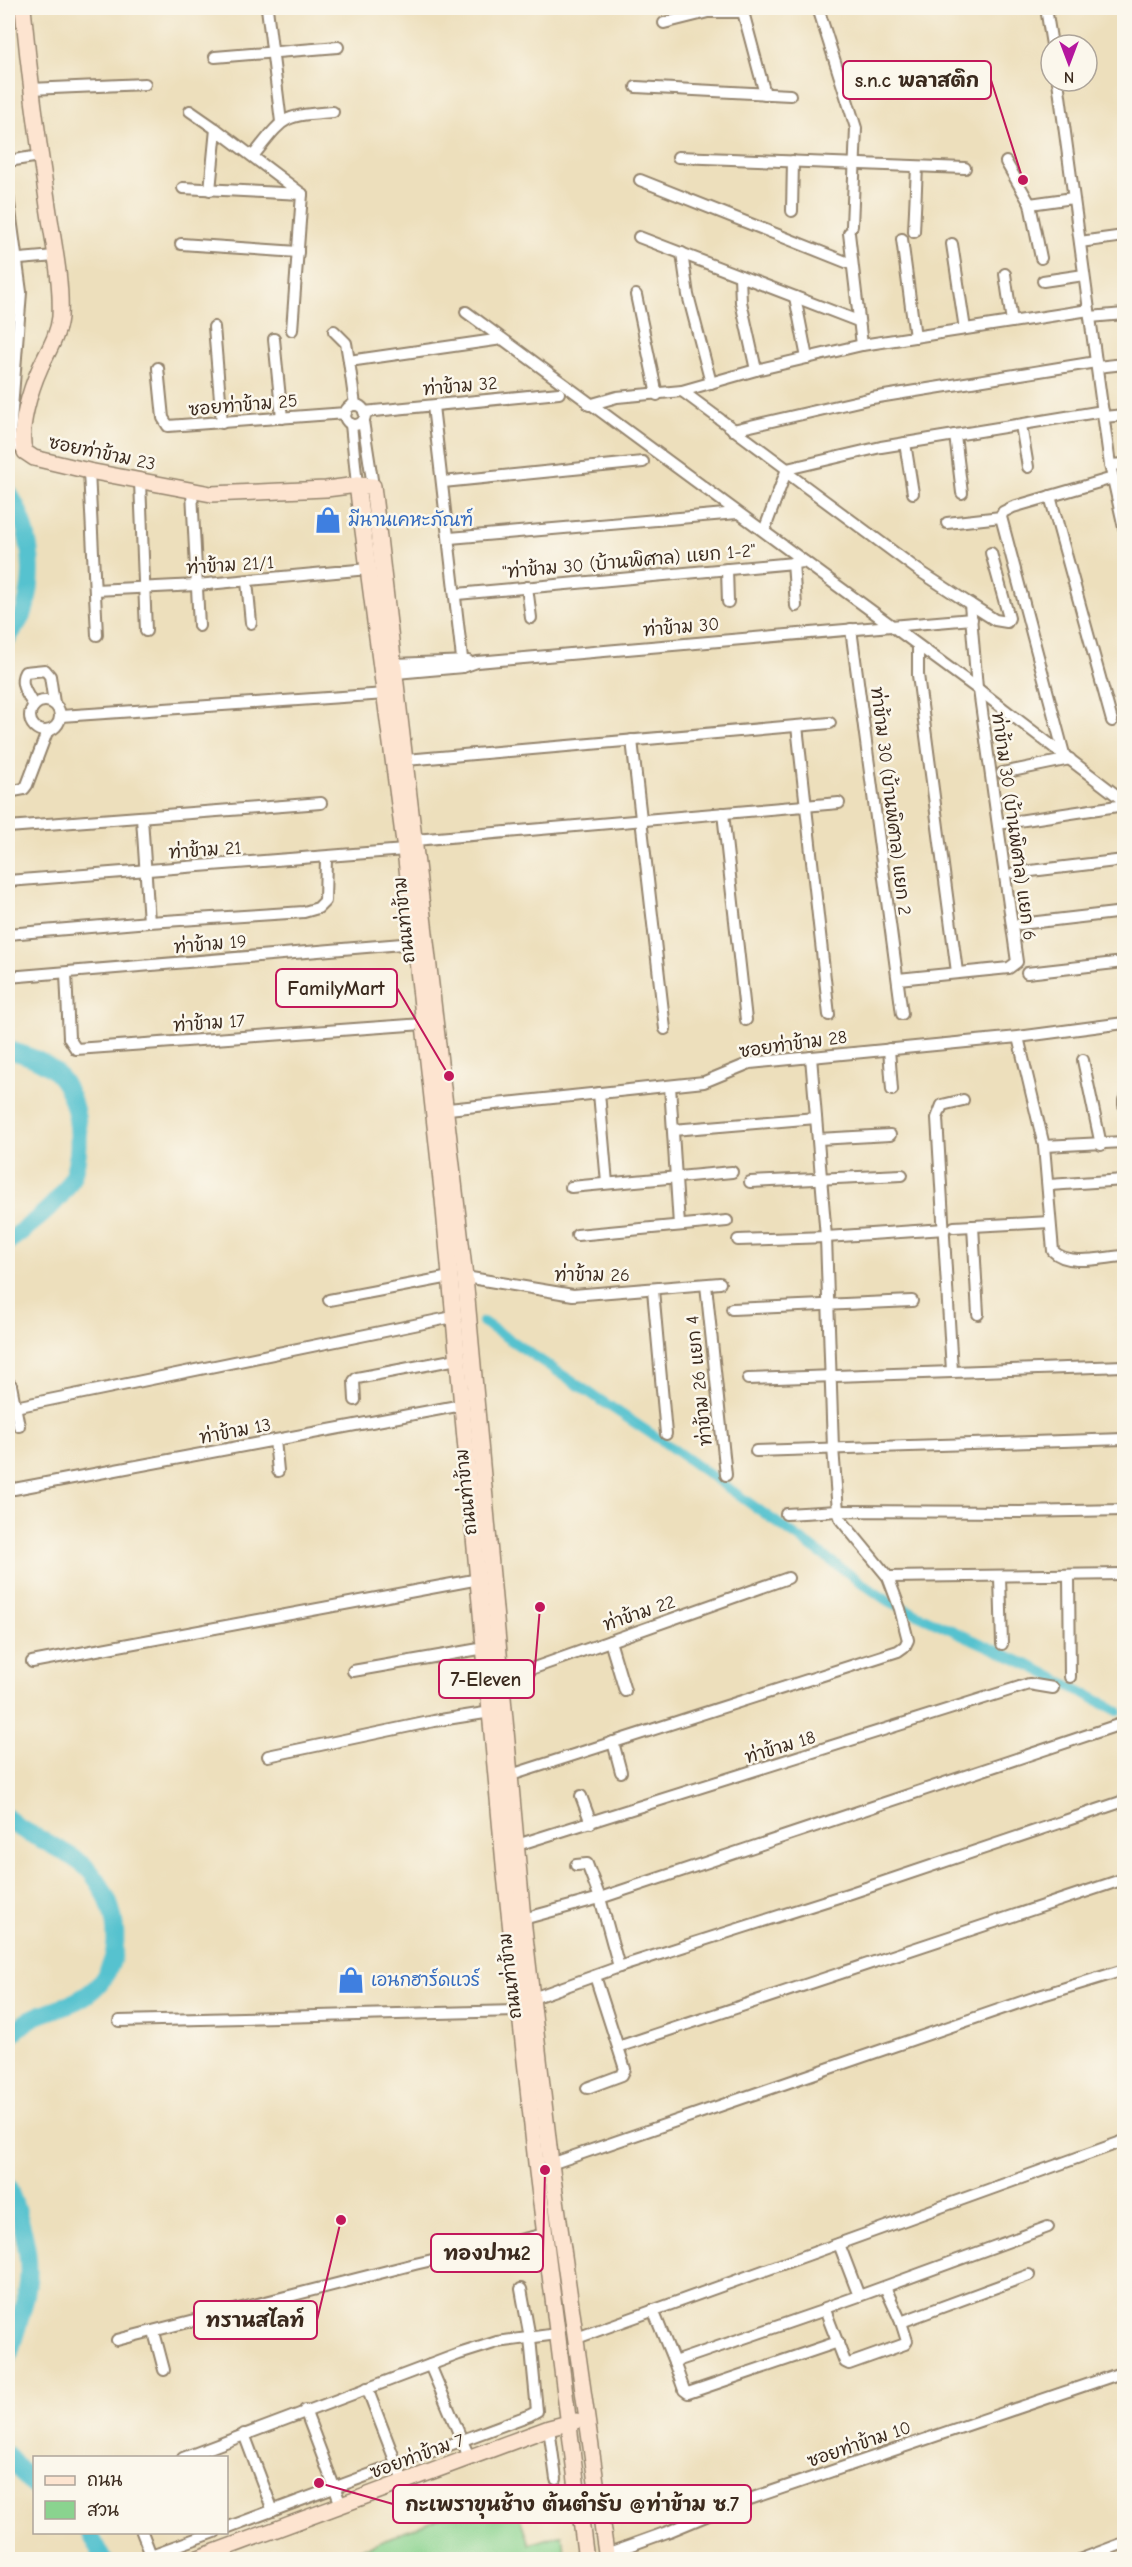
<svg xmlns="http://www.w3.org/2000/svg" width="1132" height="2567" font-family="'Comic Neue','Playpen Sans Thai',sans-serif">
	<rect width="100%" height="100%" fill="#fbf7ec"/>
	<filter id="ink" filterUnits="userSpaceOnUse"><feTurbulence type="fractalNoise" baseFrequency=".0167" numOctaves="2"/><feDisplacementMap in="SourceGraphic" scale="12" xChannelSelector="R" yChannelSelector="G"/><feConvolveMatrix kernelMatrix="1 2 1 2 8 2 1 2 1" color-interpolation-filters="sRGB"/></filter>
	<filter id="wash" filterUnits="userSpaceOnUse"><feTurbulence type="fractalNoise" baseFrequency=".008" numOctaves="4" result="noise"/><feDisplacementMap in="SourceGraphic" scale="24" xChannelSelector="R" yChannelSelector="G"/><feGaussianBlur stdDeviation="1.35" result="paint"/><feColorMatrix in="noise" values="0 0 0 0 0 0 0 0 0 0 0 0 0 0 0 0 0 1.4 0 .05"/><feComposite in="paint" operator="in"/></filter>
	<g filter="url(#wash)">
		<rect width="100%" height="100%" fill="#eddfbc"/>
		<!-- green -->
		<path fill="#8ad38f" stroke="#627e56" stroke-width="1.5" d="M511,2491l18,53 33,-10 3,25h-231z"/>
		<g fill="none" stroke-linecap="round" stroke-linejoin="round">
			<!-- canal -->
			<path stroke="#56c2cf" stroke-width="10" d="M483,1322l179,119 224,159 149,68 83,43"/>
			<!-- river -->
			<g stroke="#56c2cf" stroke-width="18">
				<path d="M8,492c22,33 29,78 17,117 -3,10 -12,20 -17,29"/>
				<path d="M8,1050c16,4 32,9 45,20 29,25 34,90 12,120 -14,20 -38,37 -57,52"/>
				<path d="M8,1818l8,8c17,10 58,29 71,42 29,30 41,84 11,117 -16,18 -40,22 -61,31 -11,4 -20,14 -29,22"/>
				<path d="M8,2187c12,30 23,62 20,95 -2,24 -14,53 -20,77"/>
				<path d="M8,2456l26,31"/>
				<path d="M89,2532l15,28"/>
			</g>
		</g>
	</g>
	<g filter="url(#ink)">
		<g fill="none" stroke-linecap="round" stroke-linejoin="round">
			<defs>
				<g id="street">
					<path d="M267,8l14,114"/>
					<path d="M742,8l23,86"/>
					<path d="M818,8l38,120 -4,98"/>
					<path d="M1046,8l6,37"/>
					<path d="M664,23l44,-11h35"/>
					<path d="M215,57l123,-10"/>
					<path d="M1058,81l52,384 14,63"/>
					<path d="M636,87l154,8"/>
					<path d="M30,89l115,-5"/>
					<path d="M190,111l26,18"/>
					<path d="M253,156c32,-40 28,-40 80,-44"/>
					<path d="M678,157l287,11"/>
					<path d="M8,161l32,-5"/>
					<path d="M1006,162l24,42 11,54"/>
					<path d="M640,180l211,84"/>
					<path d="M183,188l119,6"/>
					<path d="M210,190l6,-61 86,65"/>
					<path d="M8,196l13,96 -11,143 3,7 12,10"/>
					<path d="M1030,204l43,-6"/>
					<path d="M792,211l1,-50"/>
					<path d="M914,232l3,-65"/>
					<path d="M849,233l13,112"/>
					<path d="M639,237l219,84"/>
					<path d="M902,239l13,98"/>
					<path d="M1080,242l44,-6"/>
					<path d="M181,244l117,8"/>
					<path d="M952,244l13,85"/>
					<path d="M682,253l6,42 23,88"/>
					<path d="M8,260l47,-4"/>
					<path d="M1005,274l7,48"/>
					<path d="M740,276l1,26 15,68"/>
					<path d="M1043,281l41,-6"/>
					<path d="M636,295l21,100"/>
					<path d="M795,297l12,61"/>
					<path d="M466,312l513,378 145,111"/>
					<path d="M1090,317l34,-3"/>
					<path d="M214,327l8,96"/>
					<path d="M292,330l10,-136"/>
					<path d="M334,331l12,12 3,18"/>
					<path d="M274,339l8,79"/>
					<path d="M1097,367l27,-3"/>
					<path d="M158,368l5,50 5,8 178,-13"/>
					<path d="M682,391l105,78 94,-22 222,-36"/>
					<path d="M355,405l-6,-44 153,-22"/>
					<path d="M589,405l28,-8 65,-6 74,-21 106,-25 227,-35"/>
					<circle cx="355" cy="415" r="10"/>
					<path d="M433,406l30,261"/>
					<path d="M364,412l195,-19"/>
					<path d="M1104,417l20,-2"/>
					<path d="M363,421l10,65"/>
					<path d="M351,424l6,61"/>
					<path d="M1021,425l7,42"/>
					<path d="M733,430l139,-32 224,-36"/>
					<path d="M955,435l7,58"/>
					<path d="M905,443l8,50"/>
					<path d="M1110,465l14,-1"/>
					<path d="M89,471l8,164"/>
					<path d="M786,472l132,98 52,34 7,84"/>
					<path d="M140,482l6,149"/>
					<path d="M443,482l200,-20"/>
					<path d="M192,492l7,134"/>
					<path d="M1050,496l62,225"/>
					<path d="M947,523l54,-6"/>
					<path d="M764,531l23,-62"/>
					<path d="M450,538l287,-25"/>
					<path d="M793,562l3,44"/>
					<path d="M727,569l1,33"/>
					<path d="M247,581l4,42"/>
					<path d="M527,587l4,31"/>
					<path d="M95,590l102,-5 171,-16"/>
					<path d="M457,594l348,-32"/>
					<path d="M970,604l25,16 12,2 2,-4 -18,-65"/>
					<path d="M851,629l51,385"/>
					<path d="M918,646v29l39,297"/>
					<path d="M395,664l73,-3"/>
					<path d="M396,673l67,-6 14,-5 495,-43"/>
					<circle cx="45" cy="716" r="15"/>
					<path d="M34,706c-6,-11 -16,-22 -9,-34l20,-2 5,6 4,27"/>
					<path d="M61,716l325,-22"/>
					<path d="M797,726l32,289"/>
					<path d="M632,740l33,289"/>
					<path d="M1064,754l-63,-237 2,-5 10,-5 100,-29"/>
					<path d="M406,760l424,-37"/>
					<path d="M1002,773l68,-14"/>
					<path d="M8,792l16,-3 3,-4 20,-53"/>
					<path d="M723,813l23,207"/>
					<path d="M142,818l7,104"/>
					<path d="M1005,823l119,-18"/>
					<path d="M8,827l313,-24"/>
					<path d="M415,840l424,-37"/>
					<path d="M1014,873l110,-13"/>
					<path d="M8,881l397,-31"/>
					<path d="M1020,924l104,-12"/>
					<path d="M8,934l141,-12 155,-10 14,-4 7,-7 1,-43"/>
					<path d="M66,973l3,65 7,11 347,-25"/>
					<path d="M1027,973l97,-11"/>
					<path d="M8,977l406,-34"/>
					<path d="M898,979l111,-11 8,-6 -38,-272"/>
					<path d="M1018,1037l26,109 9,105c15,16 51,6 71,5"/>
					<path d="M889,1049l3,41"/>
					<path d="M1083,1060l18,85"/>
					<path d="M670,1086l9,139"/>
					<path d="M599,1093l8,90"/>
					<path d="M1124,1100v5"/>
					<path d="M439,1110l265,-28 46,-19 268,-26 106,-14"/>
					<path d="M673,1130l143,-12"/>
					<path d="M818,1139l72,-4"/>
					<path d="M1044,1146l80,-4"/>
					<path d="M750,1182l152,-7"/>
					<path d="M1049,1185l75,-5"/>
					<path d="M571,1187l161,-15"/>
					<path d="M973,1226l5,88"/>
					<path d="M954,1227l96,-5"/>
					<path d="M577,1235l150,-14"/>
					<path d="M738,1240l88,-3 119,-8"/>
					<path d="M465,1277l108,18 147,-12"/>
					<path d="M706,1285l20,190"/>
					<path d="M653,1290l13,144"/>
					<path d="M329,1300l121,-23"/>
					<path d="M732,1309l180,-8"/>
					<path d="M952,1371l-15,-253 5,-13 21,-5"/>
					<path d="M748,1379l376,-13"/>
					<path d="M11,1385l8,41"/>
					<path d="M355,1400l-1,-19 3,-3 100,-19"/>
					<path d="M15,1407l438,-90"/>
					<path d="M275,1440l3,31"/>
					<path d="M756,1451l368,-12"/>
					<path d="M14,1489l448,-84"/>
					<path d="M786,1514l52,-3 182,1 104,-2"/>
					<path d="M1069,1576l1,101"/>
					<path d="M888,1577l236,-3"/>
					<path d="M1000,1577l2,67"/>
					<path d="M610,1641l15,50"/>
					<path d="M32,1662l447,-83"/>
					<path d="M353,1671l132,-23"/>
					<path d="M500,1680l288,-102"/>
					<path d="M613,1742l8,30"/>
					<path d="M268,1756l166,-35 57,-9"/>
					<path d="M511,1775l387,-124 7,-5 3,-6 -8,-31 -12,-32 -47,-57 -3,-9 -5,-63 -7,-211 -15,-180"/>
					<path d="M581,1796l10,27"/>
					<path d="M517,1845l512,-161 24,4"/>
					<path d="M576,1865l11,-1 13,34 19,69"/>
					<path d="M523,1919l77,-21 524,-175"/>
					<path d="M533,1998l86,-31 232,-74 273,-92"/>
					<path d="M119,2021l402,-10"/>
					<path d="M618,2047l506,-168"/>
					<path d="M587,2088l35,-13 3,-6 -30,-93"/>
					<path d="M551,2164l485,-167 88,-27"/>
					<path d="M839,2244l20,52 189,-69"/>
					<path d="M885,2287l16,35 128,-47"/>
					<path d="M653,2310l21,52 151,-52v-2l34,-12"/>
					<path d="M825,2310l20,52 4,2 56,-20 2,-3 -6,-19"/>
					<path d="M154,2332l10,38"/>
					<path d="M574,2339l550,-198"/>
					<path d="M117,2340l298,-76 130,-30"/>
					<path d="M674,2362l10,28 4,3 150,-51"/>
					<path d="M430,2365l39,92"/>
					<path d="M367,2388l36,93"/>
					<path d="M305,2410l36,95"/>
					<path d="M549,2428l7,51"/>
					<path d="M244,2434l29,77"/>
					<path d="M183,2458l276,-104 38,-12 60,-8"/>
					<path d="M226,2528l304,-113 7,-4 -7,-73 -9,-49"/>
					<path d="M142,2532l9,23 64,-23"/>
					<path d="M606,2554l64,-23 65,-27 389,-132"/>
					<path d="M1079,2560l45,-17"/>
				</g>
				<g id="secondary">
					<path d="M23,8c6,64 14,127 24,191 5,38 15,79 13,118 -2,19 -12,34 -20,51 -9,20 -23,63 -15,84l9,6 55,13 122,23 115,-5 31,-4 16,1 92,791 58,642 28,245 56,396"/>
					<path d="M357,485l48,365 38,349 62,676 32,297 49,388"/>
					<path d="M193,2560l356,-132 27,-7"/>
				</g>
			</defs>
			<!-- street casing -->
			<use href="#street" stroke="#94846d" stroke-width="14"/>
			<!-- secondary casing -->
			<use href="#secondary" stroke="#94846d" stroke-width="18"/>
			<!-- street -->
			<use href="#street" stroke="#fff" stroke-width="10"/>
			<!-- secondary -->
			<use href="#secondary" stroke="#fde4d0" stroke-width="15"/>
		</g>
	</g>
	<!-- icons -->
	<defs>
		<symbol id="shop-bare" viewBox="-9 -9 18 18"><path d="M-5-2.5h2.3a2.7 3.5 0 0 1 5.4 0H5L5.5 6h-11ZM-1.5-2.5h3a1.5 2.3 0 0 0-3 0Z" fill="#3f7fe0" stroke="#fbf7ec" stroke-width="2.5" paint-order="stroke"/></symbol>
	</defs>
	<g fill-rule="evenodd">
		<use href="#shop-bare" x="309" y="501" width="38" height="38"/>
		<use href="#shop-bare" x="332" y="1961" width="38" height="38"/>
	</g>
	<g text-anchor="middle" stroke-width="5" stroke-linejoin="round" paint-order="stroke">
		<!-- street labels -->
		<g font-size="18" fill="#3b2a1e" stroke="#fbf7ec">
			<text transform="translate(460 386) rotate(-5)" y="6">ท่าข้าม 32</text>
			<text transform="translate(243 405) rotate(-5)" y="6">ซอยท่าข้าม 25</text>
			<text transform="translate(102 453) rotate(12)" y="6">ซอยท่าข้าม 23</text>
			<text transform="translate(629 561) rotate(-5)" y="6">"ท่าข้าม 30 (บ้านพิศาล) แยก 1-2"</text>
			<text transform="translate(230 565) rotate(-4)" y="6">ท่าข้าม 21/1</text>
			<text transform="translate(681 627) rotate(-5)" y="6">ท่าข้าม 30</text>
			<text transform="translate(891 801) rotate(83)" y="6">ท่าข้าม 30 (บ้านพิศาล) แยก 2</text>
			<text transform="translate(1014 826) rotate(82)" y="6">ท่าข้าม 30 (บ้านพิศาล) แยก 6</text>
			<text transform="translate(205 850) rotate(-4)" y="6">ท่าข้าม 21</text>
			<text transform="translate(404 920) rotate(-96)" y="6">ถนนท่าข้าม</text>
			<text transform="translate(210 944) rotate(-5)" y="6">ท่าข้าม 19</text>
			<text transform="translate(209 1023) rotate(-4)" y="6">ท่าข้าม 17</text>
			<text transform="translate(793 1044) rotate(-8)" y="6">ซอยท่าข้าม 28</text>
			<text x="592" y="1281">ท่าข้าม 26</text>
			<text transform="translate(699 1381) rotate(-96)" y="6">ท่าข้าม 26 แยก 4</text>
			<text transform="translate(235 1431) rotate(-11)" y="6">ท่าข้าม 13</text>
			<text transform="translate(466 1492) rotate(-96)" y="6">ถนนท่าข้าม</text>
			<text transform="translate(639 1613) rotate(-19)" y="6">ท่าข้าม 22</text>
			<text transform="translate(780 1747) rotate(-17)" y="6">ท่าข้าม 18</text>
			<text transform="translate(510 1976) rotate(-97)" y="6">ถนนท่าข้าม</text>
			<text transform="translate(859 2444) rotate(-19)" y="6">ซอยท่าข้าม 10</text>
			<text transform="translate(417 2456) rotate(-20)" y="6">ซอยท่าข้าม 7</text>
		</g>
		<!-- shop labels -->
		<g font-size="18" fill="#366cbe" stroke="#fbf7ec" text-anchor="start">
			<text x="348" y="526">มีนานเคหะภัณฑ์</text>
			<text x="371" y="1986">เอนกฮาร์ดแวร์</text>
		</g>
	</g>
	<!-- callouts -->
	<path fill="none" stroke="#c2185b" stroke-width="2" d="M1023 180L991 80M449 1076L397 988M540 1607L534 1679M545 2170L543 2253M341 2220L317 2320M319 2483L393 2504"/>
	<g fill="#c2185b" stroke="#fbf7ec" stroke-width="2">
		<circle cx="1023" cy="180" r="6"/>
		<circle cx="449" cy="1076" r="6"/>
		<circle cx="540" cy="1607" r="6"/>
		<circle cx="545" cy="2170" r="6"/>
		<circle cx="341" cy="2220" r="6"/>
		<circle cx="319" cy="2483" r="6"/>
	</g>
	<g fill="#fbf7ec" stroke="#c2185b" stroke-width="2">
		<rect x="843" y="61" width="148" height="38" rx="6"/>
		<rect x="276" y="969" width="121" height="38" rx="6"/>
		<rect x="439" y="1660" width="95" height="38" rx="6"/>
		<rect x="431" y="2234" width="112" height="38" rx="6"/>
		<rect x="194" y="2301" width="123" height="38" rx="6"/>
		<rect x="393" y="2485" width="358" height="38" rx="6"/>
	</g>
	<g font-size="20" text-anchor="middle" font-weight="bold" fill="#3b2a1e">
		<text x="917" y="87">s.n.c พลาสติก</text>
		<text x="336" y="995">FamilyMart</text>
		<text x="486" y="1686">7-Eleven</text>
		<text x="487" y="2260">ทองปาน2</text>
		<text x="255" y="2327">ทรานสไลท์</text>
		<text x="572" y="2511">กะเพราขุนช้าง ต้นตำรับ @ท่าข้าม ซ.7</text>
	</g>
	<!-- margin -->
	<rect width="1132" height="2567" fill="none" stroke="#fbf7ec" stroke-width="30"/>
	<!-- legend -->
	<rect x="33" y="2456" width="195" height="78" fill="#fbf7ec" stroke="#aea59a" stroke-width="1.5"/>
	<rect x="45" y="2476" width="30" height="9" fill="#fde4d0" stroke="#aea59a" stroke-width="1.5"/>
	<text x="87" y="2486" font-size="18" fill="#3b2a1e">ถนน</text>
	<rect x="45" y="2501" width="30" height="18" fill="#8ad38f" stroke="#aea59a" stroke-width="1.5"/>
	<text x="87" y="2516" font-size="18" fill="#3b2a1e">สวน</text>
	<!-- north arrow -->
	<g transform="translate(1069 63) rotate(180)"><circle r="28" fill="#fbf7ec" stroke="#aea59a" stroke-width="1.5"/>
	<path d="M0-4.5L10 22L0 15L-10 22Z" fill="#b5179e"/>
	<text y="-9" font-size="16" font-weight="bold" text-anchor="middle" fill="#3b2a1e">N</text>
	</g>
</svg>
